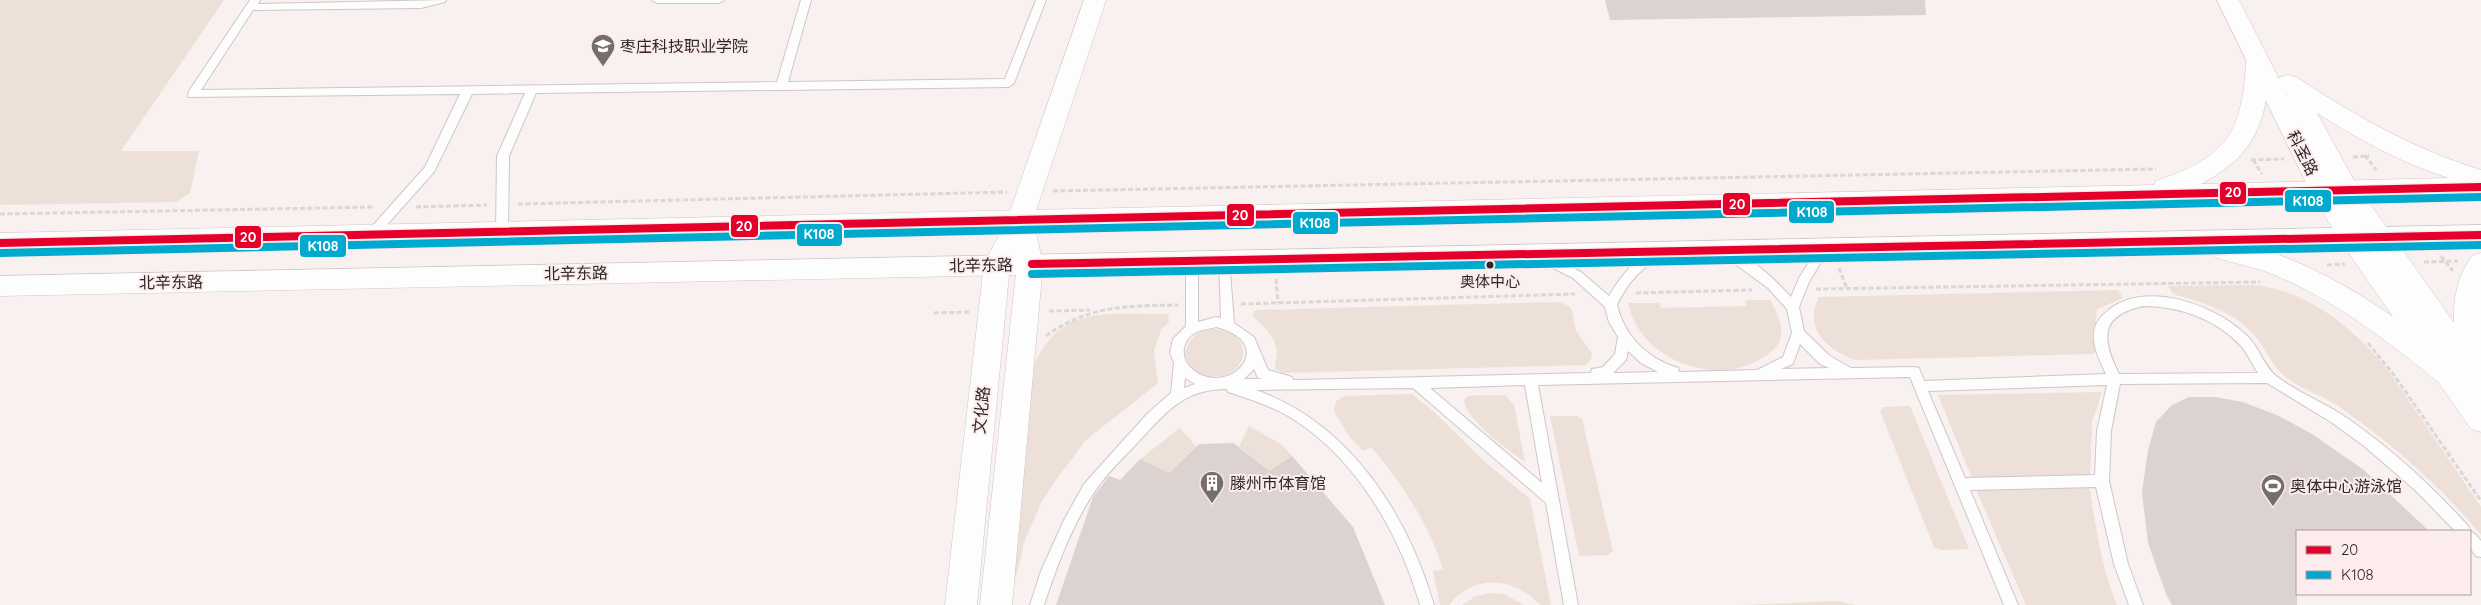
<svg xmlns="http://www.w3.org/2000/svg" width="2481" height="605" font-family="Quicksand,'Noto Sans SC',sans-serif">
	<rect width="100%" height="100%" fill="#f9f0f0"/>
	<!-- green -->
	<g fill="#ede0d8">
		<path d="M0,0h224l-103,151h78l-9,42 -14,9 -176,3z"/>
		<path d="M2255,285c56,7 98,43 133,85l93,137v28c-40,-49 -91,-93 -143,-129 -16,-11 -43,-19 -56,-32 -11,-10 -17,-26 -26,-37 -22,-26 -52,-34 -83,-43l-5,-8z"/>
		<path d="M2118,290l5,8 -26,11 -3,32 2,10 -3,3 -237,6c-29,-9 -53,-32 -37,-63z"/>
		<path d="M1745,300h25c6,10 13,24 11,36 -1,9 -11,18 -19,22 -48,30 -123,1 -134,-55h31l2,5 86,-2z"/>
		<path d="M1559,302l10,4 3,4 4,21 16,22 -1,6 -5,6 -303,8 -8,-4c-1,-5 2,-10 2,-16 -1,-17 -14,-26 -24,-37v-4l4,-2z"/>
		<path d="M1168,314l1,8 -8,8 -7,21 4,32 -72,57 -30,40 -15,23 -16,37 -14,57 18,-220c29,-75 71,-62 139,-63z"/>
		<path d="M1214,329c48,5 31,56 -9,46 -11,-3 -17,-10 -20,-21 3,-17 13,-23 29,-25z"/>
		<path d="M2102,392l-10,30 -2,54 -118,2 -34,-83z"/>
		<path d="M1412,394l21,17 51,50 46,38 21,106h-11c-26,-28 -66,-32 -91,0h-9l-7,-34 10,-2c-15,-46 -41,-86 -72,-122l-8,4 -14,-15 -15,-25 2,-10 9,-5z"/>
		<path d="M1482,395h23l9,10 11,57c-15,-11 -60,-42 -61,-62l4,-4z"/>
		<path d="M1910,406l59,143 -29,1 -6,-3 -54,-136 3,-4z"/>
		<path d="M1550,416h27l5,3 31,132 -5,4 -29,1z"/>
		<path d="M1249,426l32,18 11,12 -23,15 -30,-25z"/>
		<path d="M1180,428l16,18 -27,27 -29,-14z"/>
		<path d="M1974,485l115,1c7,40 12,81 28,119h-91z"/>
		<path d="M1490,593l14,1 20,11h-62l14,-9z"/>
		<path d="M1837,601l19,4h-115z"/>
	</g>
	<!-- building -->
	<g fill="#dcd2d0">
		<path d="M1605,0h320l1,15 -316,5z"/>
		<path d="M2189,397h26l28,5 36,14 33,18 52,36 65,61h-132v74h-125l-6,-11 -18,-51 -6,-50 6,-43 8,-28 16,-17z"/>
		<path d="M1234,443l35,28 23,-15 61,71 32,78h-329l37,-108 16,-21 11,4 20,-21 29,14 30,-29z"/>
	</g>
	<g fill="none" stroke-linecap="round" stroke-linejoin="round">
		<defs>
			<g id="lane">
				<path d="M250,0h10l-2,4 188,-4 -1,2 -24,6 -168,2 -52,80 576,-8 24,-82h10l-23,82 217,-3 31,-79h10l-32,83 -5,4 -473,6 -27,63 -1,76 -6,4 -6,-4 1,-76 28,-63 -53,1 -38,78 -58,65h-8l-2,-3 2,-3 57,-64 35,-73 -271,3 -1,-3 1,-3z"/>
				<path d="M652,0h72l-5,3h-62z"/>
				<path d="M1823,244l6,5 -20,33 -10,25 5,24 26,25 21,12 63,-1 5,1 5,13 182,-7c-9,-19 -21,-42 -3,-59 37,-39 116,-10 147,24 10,11 14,27 26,37 20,15 44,25 65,38 48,32 90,71 128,113l2,5 4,2 6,7v16l-5,-1 -6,-8v-17h-15l-40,-41 -51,-44 -33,-24 -64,-39 -147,1 -9,47 -2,50 19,83 15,41h-14l-15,-41 -18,-77 -126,3 48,115h-14l-94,-228 -372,8 40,220h-14l-18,-102 -133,-115 -157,2c93,33 151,123 178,215h-14c-21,-73 -65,-149 -132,-189 -19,-11 -39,-17 -60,-24l-1,-3c-42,0 -59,21 -86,50 -13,14 -29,29 -41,45 -26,35 -42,79 -56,121h-14l11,-34 23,-51 20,-36 64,-71 23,-20 3,-30 -4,-10 3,-14 13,-13v-65l2,-3h8l2,3v61l18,-5 5,1 -2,-57 2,-3h8l5,65 20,14 14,33 24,7 1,3h8l290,-7 1,-4 11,-2 12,-13 3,-17 -9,-15 -4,-15 -32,-29 -38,-19 -2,-3 2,-3 4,-2 42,21 28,24c8,-14 32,-49 51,-43l2,3c-3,6 -10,7 -16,11 -13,10 -22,23 -29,38 8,32 30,53 61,63l1,4 78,-2 26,-13 9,-24 -5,-24 -19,-21 -48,-35 6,-5c25,8 47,30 65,49l8,-19 20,-32zM2143,306c36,0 73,13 98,40 7,8 11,18 17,27l-139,1c-18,-36 -19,-58 24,-68zM1216,327c67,17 9,75 -26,40 -11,-11 -7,-29 7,-35 6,-3 13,-3 19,-5zM1800,344l20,20 9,4 -48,1 12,-5zM1628,351l13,12 17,9 -45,1 13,-13zM1254,369l4,9 5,1h-19zM1185,378l10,6 -11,4zM1525,385l17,98 -112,-95zM2107,385l-10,46 -2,44 -130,3 -37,-87z"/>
			</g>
			<g id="secondary">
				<path d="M1084,0h22l-73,220 10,44 -31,341h-32l37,-341 -2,-8 -5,8 -33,341h-32l39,-341 23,-44z"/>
				<path d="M2217,0h22l48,95 10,-4 9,2 50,91 125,177v71l-10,-3 -128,-184 -30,-48z"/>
			</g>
			<g id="primary">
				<path d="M2258,54l8,2 4,6c-3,59 -14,93 -69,122l248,-6c-49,-15 -96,-42 -140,-70 -11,-7 -26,-14 -33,-25l4,-6 8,-2 8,2c59,39 118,72 185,93v26l-2481,57v-20l2154,-48 2,-4c70,-24 86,-46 90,-119l4,-6z"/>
				<path d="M2481,225v20l-219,4c74,24 135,68 195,116 -4,-39 -9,-76 15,-109l9,-3v128l-9,3 -10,-4 -2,-4 -3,5 -10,4 -10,-4c-50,-40 -101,-80 -160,-105 -20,-9 -42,-12 -62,-19l-4,-7 -2211,46v-20z"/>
			</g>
		</defs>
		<!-- lane casing -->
		<use href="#lane" stroke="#cec6c7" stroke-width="2"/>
		<!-- secondary casing -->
		<use href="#secondary" stroke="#cec6c7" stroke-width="1"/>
		<!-- primary casing -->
		<use href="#primary" stroke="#cec6c7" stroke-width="1"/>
		<!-- path -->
		<g stroke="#dad7d7" stroke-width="3" stroke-dasharray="5 2.5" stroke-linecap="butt">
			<path d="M2365,155l11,15"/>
			<path d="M2353,157l16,-1"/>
			<path d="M2251,160l33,-1"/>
			<path d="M2253,160l9,14"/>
			<path d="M1053,191l1103,-22"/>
			<path d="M518,204l489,-12"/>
			<path d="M416,207l71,-2"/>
			<path d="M0,214l374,-7"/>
			<path d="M2441,256l12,15"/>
			<path d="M2424,262l34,-1"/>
			<path d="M2327,265l18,-1"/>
			<path d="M1839,268l8,21"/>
			<path d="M1276,279l2,24"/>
			<path d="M1816,289l444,-7"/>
			<path d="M1636,293l116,-3"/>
			<path d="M1241,304l334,-10"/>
			<path d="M1049,311l41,-1"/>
			<path d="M934,313l36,-1"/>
			<path d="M1046,336c42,-31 82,-30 132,-31"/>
			<path d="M2368,343l26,32 87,126"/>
		</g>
		<!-- lane -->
		<use href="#lane" fill="#fefdfd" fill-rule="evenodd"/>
		<!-- secondary -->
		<use href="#secondary" fill="#fefdfd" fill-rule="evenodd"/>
		<!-- primary -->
		<use href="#primary" fill="#fefdfd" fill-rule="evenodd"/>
		<defs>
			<g id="bus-1">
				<path d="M0,243l2481,-56"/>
				<path d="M1032,264l1449,-29"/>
			</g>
			<g id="bus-2">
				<path d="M0,253l2481,-56"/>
				<path d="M1032,274l1449,-29"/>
			</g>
		</defs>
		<!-- bus-1 casing -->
		<use href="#bus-1" stroke="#fdeced" stroke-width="11"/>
		<!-- bus-2 casing -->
		<use href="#bus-2" stroke="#fdeced" stroke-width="11"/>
		<!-- bus-1 -->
		<use href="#bus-1" stroke="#e4002b" stroke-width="8"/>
		<!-- bus-2 -->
		<use href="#bus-2" stroke="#00a9ce" stroke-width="8"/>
	</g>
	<!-- icons -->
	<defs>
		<symbol id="university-pin" viewBox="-11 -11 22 30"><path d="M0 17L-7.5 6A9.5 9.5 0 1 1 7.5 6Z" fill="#766e6e" stroke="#fdeced"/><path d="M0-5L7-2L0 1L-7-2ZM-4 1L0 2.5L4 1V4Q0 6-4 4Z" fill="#fff"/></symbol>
		<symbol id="building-pin" viewBox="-11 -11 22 30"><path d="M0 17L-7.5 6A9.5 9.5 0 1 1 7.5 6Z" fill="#766e6e" stroke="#fdeced"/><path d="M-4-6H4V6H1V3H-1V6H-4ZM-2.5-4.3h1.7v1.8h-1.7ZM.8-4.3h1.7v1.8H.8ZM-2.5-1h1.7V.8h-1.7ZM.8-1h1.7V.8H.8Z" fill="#fff"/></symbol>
		<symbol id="stadium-pin" viewBox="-11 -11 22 30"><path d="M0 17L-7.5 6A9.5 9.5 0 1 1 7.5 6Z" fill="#766e6e" stroke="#fdeced"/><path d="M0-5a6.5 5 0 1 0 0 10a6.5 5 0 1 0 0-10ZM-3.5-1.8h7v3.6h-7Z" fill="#fff"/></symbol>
	</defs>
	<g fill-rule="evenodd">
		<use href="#university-pin" x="589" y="32" width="28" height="38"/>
		<use href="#building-pin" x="1198" y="469" width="28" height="38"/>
		<use href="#stadium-pin" x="2259" y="472" width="28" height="38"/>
	</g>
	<!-- markers -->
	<circle fill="#2f2828" stroke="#fdeced" stroke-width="2" cx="1490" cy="265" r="4.5"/>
	<g text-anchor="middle" stroke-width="4" stroke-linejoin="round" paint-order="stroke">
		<!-- bus labels -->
		<g font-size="15" fill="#2f2828" stroke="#fdeced">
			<text x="1490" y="287">奥体中心</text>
		</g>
		<!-- poi labels -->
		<g font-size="16" fill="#2f2828" stroke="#fdeced" text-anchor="start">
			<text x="620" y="52">枣庄科技职业学院</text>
			<text x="1230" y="489">滕州市体育馆</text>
			<text x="2290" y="492">奥体中心游泳馆</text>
		</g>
		<!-- street labels -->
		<g font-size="16" fill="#2f2828" stroke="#fdeced">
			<text transform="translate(2303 153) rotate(63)" y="6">科圣路</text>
			<text transform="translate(981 265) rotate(-1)" y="6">北辛东路</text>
			<text transform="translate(576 273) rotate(-1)" y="6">北辛东路</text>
			<text transform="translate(171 282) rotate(-1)" y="6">北辛东路</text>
			<text transform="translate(981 410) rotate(-84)" y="6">文化路</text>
		</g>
	</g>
	<g stroke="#fdeced" stroke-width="2">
		<rect x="2219" y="181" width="28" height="24" rx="5" fill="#e4002b"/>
		<rect x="2284" y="189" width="48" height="24" rx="5" fill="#00a9ce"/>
		<rect x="1722" y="192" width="29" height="24" rx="5" fill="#e4002b"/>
		<rect x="1788" y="200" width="47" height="24" rx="5" fill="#00a9ce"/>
		<rect x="1226" y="203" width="29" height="24" rx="5" fill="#e4002b"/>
		<rect x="1292" y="211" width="47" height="24" rx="5" fill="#00a9ce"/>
		<rect x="730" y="214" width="29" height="24" rx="5" fill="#e4002b"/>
		<rect x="796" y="223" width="47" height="24" rx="5" fill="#00a9ce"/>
		<rect x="234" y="225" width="28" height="24" rx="5" fill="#e4002b"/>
		<rect x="299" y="234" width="48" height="24" rx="5" fill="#00a9ce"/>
	</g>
	<g font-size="14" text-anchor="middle" font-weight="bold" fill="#fff">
		<text x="2233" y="197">20</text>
		<text x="2308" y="206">K108</text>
		<text x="1737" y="209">20</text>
		<text x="1812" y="217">K108</text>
		<text x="1240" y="220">20</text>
		<text x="1315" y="228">K108</text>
		<text x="744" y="231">20</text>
		<text x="819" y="239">K108</text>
		<text x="248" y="242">20</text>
		<text x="323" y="251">K108</text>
	</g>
	<!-- legend -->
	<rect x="2296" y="530" width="175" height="65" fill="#fdeced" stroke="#ab9e9e"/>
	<rect x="2306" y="546" width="25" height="8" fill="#e4002b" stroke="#ab9e9e"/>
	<text x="2341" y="555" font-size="15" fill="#2f2828">20</text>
	<rect x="2306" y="571" width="25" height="8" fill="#00a9ce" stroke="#ab9e9e"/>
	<text x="2341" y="580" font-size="15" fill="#2f2828">K108</text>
</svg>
